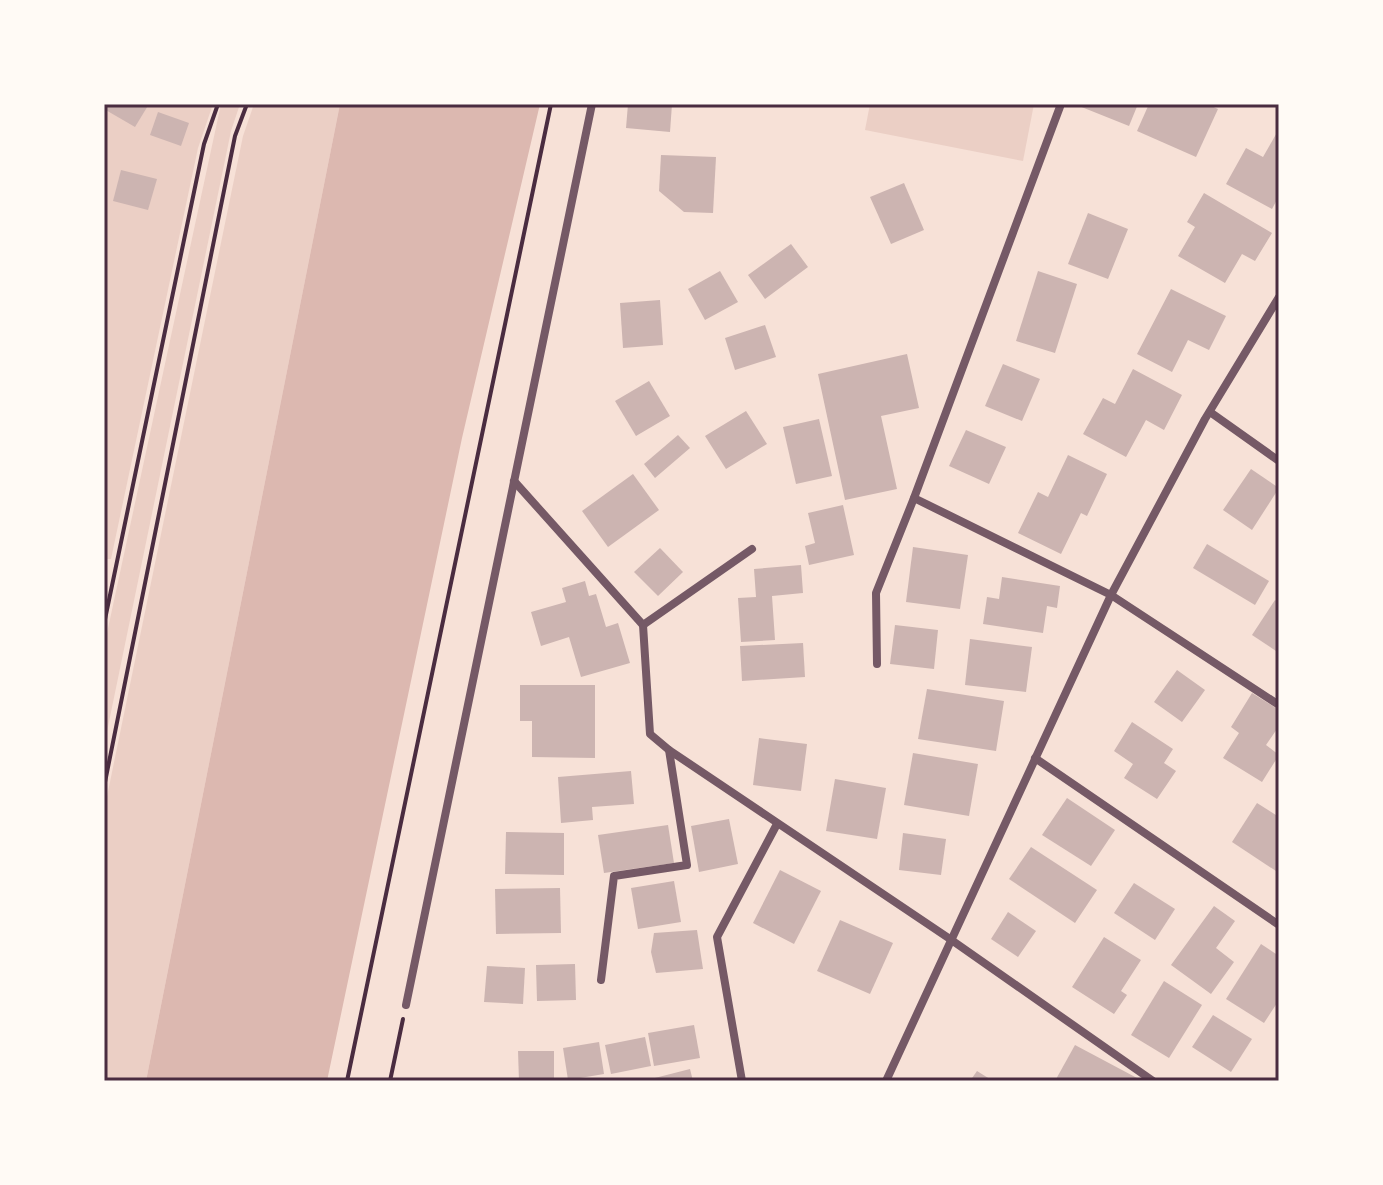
<svg xmlns="http://www.w3.org/2000/svg" width="1383" height="1185" font-family="'Fira Sans Condensed',sans-serif">
	<rect width="100%" height="100%" fill="#f7e1d7"/>
	<!-- green -->
	<g fill="#ebcfc5">
		<path d="M104,104h109l-15,44 -87,411h-7z"/>
		<path d="M221,104h19l-9,27 -127,615v-99z"/>
		<path d="M254,104h86l-194,977h-42v-270l139,-675z"/>
		<path d="M870,104h164l-11,57 -158,-31z"/>
	</g>
	<!-- water -->
	<path fill="#dcb8b0" d="M340,104h200l-78,334 -135,643h-181z"/>
	<!-- building -->
	<g fill="#ccb4b1">
		<path d="M104,104h45l-14,23 -31,-18z"/>
		<path d="M628,104h44l-2,28 -44,-4z"/>
		<path d="M1074,104h64l-9,22z"/>
		<path d="M1149,104h58l11,5 -22,48 -59,-26z"/>
		<path d="M158,112l31,11 -8,23 -31,-11z"/>
		<path d="M1279,129v67l-7,13 -46,-25 20,-36 17,9z"/>
		<path d="M661,155l55,2 -3,56 -29,-1 -25,-21z"/>
		<path d="M121,170l36,9 -9,31 -35,-9z"/>
		<path d="M904,183l20,47 -33,14 -21,-47z"/>
		<path d="M1204,193l68,40 -17,28 -13,-7 -17,29 -47,-27 17,-29 -8,-5z"/>
		<path d="M1088,213l40,16 -20,50 -40,-15z"/>
		<path d="M791,244l17,23 -43,32 -17,-24z"/>
		<path d="M720,271l18,31 -33,18 -17,-31z"/>
		<path d="M1038,271l39,13 -22,69 -39,-12z"/>
		<path d="M1171,289l55,27 -17,34 -21,-10 -16,32 -35,-18z"/>
		<path d="M660,300l3,45 -40,3 -3,-45z"/>
		<path d="M765,325l11,32 -41,13 -10,-32z"/>
		<path d="M907,354l12,54 -38,8 16,73 -52,11 -27,-126z"/>
		<path d="M1003,364l37,15 -18,42 -37,-15z"/>
		<path d="M1133,369l49,26 -18,35 -18,-10 -20,37 -43,-23 20,-36 12,6z"/>
		<path d="M649,381l21,35 -34,20 -21,-35z"/>
		<path d="M746,411l21,33 -41,25 -21,-33z"/>
		<path d="M819,419l13,57 -36,8 -13,-57z"/>
		<path d="M966,430l40,17 -17,37 -40,-18z"/>
		<path d="M678,435l12,13 -35,30 -11,-14z"/>
		<path d="M1068,455l39,19 -20,42 -6,-3 -20,41 -43,-21 20,-41 10,5z"/>
		<path d="M1251,469l28,19 -27,42 -29,-20z"/>
		<path d="M633,474l26,36 -51,37 -26,-36z"/>
		<path d="M843,505l11,50 -45,10 -4,-19 10,-3 -7,-30z"/>
		<path d="M1207,544l62,37 -14,24 -62,-37z"/>
		<path d="M913,547l55,8 -8,54 -54,-7z"/>
		<path d="M660,548l23,24 -25,24 -24,-24z"/>
		<path d="M801,565l2,28 -31,3 3,44 -34,2 -3,-44 18,-1 -2,-28z"/>
		<path d="M1002,577l58,9 -3,22 -10,-2 -4,27 -60,-9 4,-27 12,2z"/>
		<path d="M585,581l4,15 7,-2 10,33 12,-4 12,40 -49,14 -12,-40 -28,9 -10,-34 35,-10 -4,-14z"/>
		<path d="M1275,600l4,3v50l-27,-18z"/>
		<path d="M895,625l43,5 -4,39 -44,-5z"/>
		<path d="M970,639l62,8 -6,45 -61,-7z"/>
		<path d="M803,643l2,34 -63,4 -2,-35z"/>
		<path d="M1177,670l28,20 -23,32 -28,-20z"/>
		<path d="M520,685h75v73l-63,-1v-36h-12z"/>
		<path d="M927,689l77,12 -8,50 -78,-12z"/>
		<path d="M1252,693l27,17v16l-13,19 13,10 -17,27 -39,-24 16,-25 -8,-6z"/>
		<path d="M1132,722l41,27 -9,14 12,8 -19,28 -33,-21 9,-14 -19,-13z"/>
		<path d="M759,738l48,6 -6,47 -48,-6z"/>
		<path d="M913,753l65,11 -9,52 -65,-11z"/>
		<path d="M631,771l3,33 -42,3 1,13 -32,3 -3,-46z"/>
		<path d="M835,779l51,9 -9,51 -51,-8z"/>
		<path d="M1067,798l48,32 -24,36 -49,-31z"/>
		<path d="M1257,803l22,14v56l-47,-31z"/>
		<path d="M729,819l9,45 -39,8 -8,-46z"/>
		<path d="M668,825l6,38 -70,10 -6,-38z"/>
		<path d="M506,832l58,1v42l-59,-1z"/>
		<path d="M903,833l43,6 -5,36 -42,-5z"/>
		<path d="M1031,847l66,43 -22,33 -66,-44z"/>
		<path d="M780,870l41,21 -27,53 -41,-21z"/>
		<path d="M674,881l7,41 -43,7 -7,-41z"/>
		<path d="M1134,883l41,26 -20,31 -41,-27z"/>
		<path d="M560,888l1,45 -65,1 -1,-45z"/>
		<path d="M1214,906l21,15 -19,27 18,14 -23,32 -40,-29z"/>
		<path d="M1008,912l28,19 -18,26 -27,-18z"/>
		<path d="M840,920l53,23 -23,51 -53,-23z"/>
		<path d="M697,930l6,39 -47,4 -5,-21 3,-19z"/>
		<path d="M1104,937l37,23 -20,31 6,4 -13,19 -42,-27z"/>
		<path d="M1261,944l18,12v44l-15,23 -38,-24z"/>
		<path d="M575,964l1,36 -39,1 -1,-36z"/>
		<path d="M487,966l38,2 -2,36 -39,-2z"/>
		<path d="M1164,981l38,24 -33,53 -38,-23z"/>
		<path d="M1213,1015l39,24 -21,33 -39,-25z"/>
		<path d="M694,1025l6,33 -46,8 -6,-33z"/>
		<path d="M645,1037l6,29 -40,8 -6,-29z"/>
		<path d="M599,1042l5,32 -36,6 -5,-32z"/>
		<path d="M1075,1045l62,33 -1,3h-81z"/>
		<path d="M518,1051h36v30h-35z"/>
		<path d="M690,1069l3,12h-46v-1z"/>
		<path d="M977,1071l16,10h-23z"/>
	</g>
	<g fill="none" stroke-linecap="round" stroke-linejoin="round">
		<!-- path -->
		<g stroke="#4a2c40" stroke-width="4">
			<path d="M104,624l100,-480 14,-40"/>
			<path d="M104,787l131,-651 12,-32"/>
			<path d="M347,1081l204,-977"/>
			<path d="M390,1081l13,-62"/>
		</g>
		<!-- minor -->
		<g stroke="#755966" stroke-width="8">
			<path d="M1210,412l69,49"/>
			<path d="M514,481l129,144 7,109 19,16"/>
			<path d="M914,498l197,97 168,110"/>
			<path d="M643,625l109,-76"/>
			<path d="M877,664l-1,-71 38,-95 147,-394"/>
			<path d="M1035,758l244,167"/>
			<path d="M601,980l13,-104 73,-11 -18,-115 281,189 203,142"/>
			<path d="M406,1005l186,-901"/>
			<path d="M742,1081l-25,-144 60,-113"/>
			<path d="M886,1081l225,-486 94,-176 74,-122"/>
		</g>
	</g>
	<!-- border -->
	<rect width="1383" height="1185" fill="none" stroke="#fffaf5" stroke-width="212"/>
	<rect x="106" y="106" width="1171" height="973" fill="none" stroke="#4a2c40" stroke-width="3"/>
</svg>
